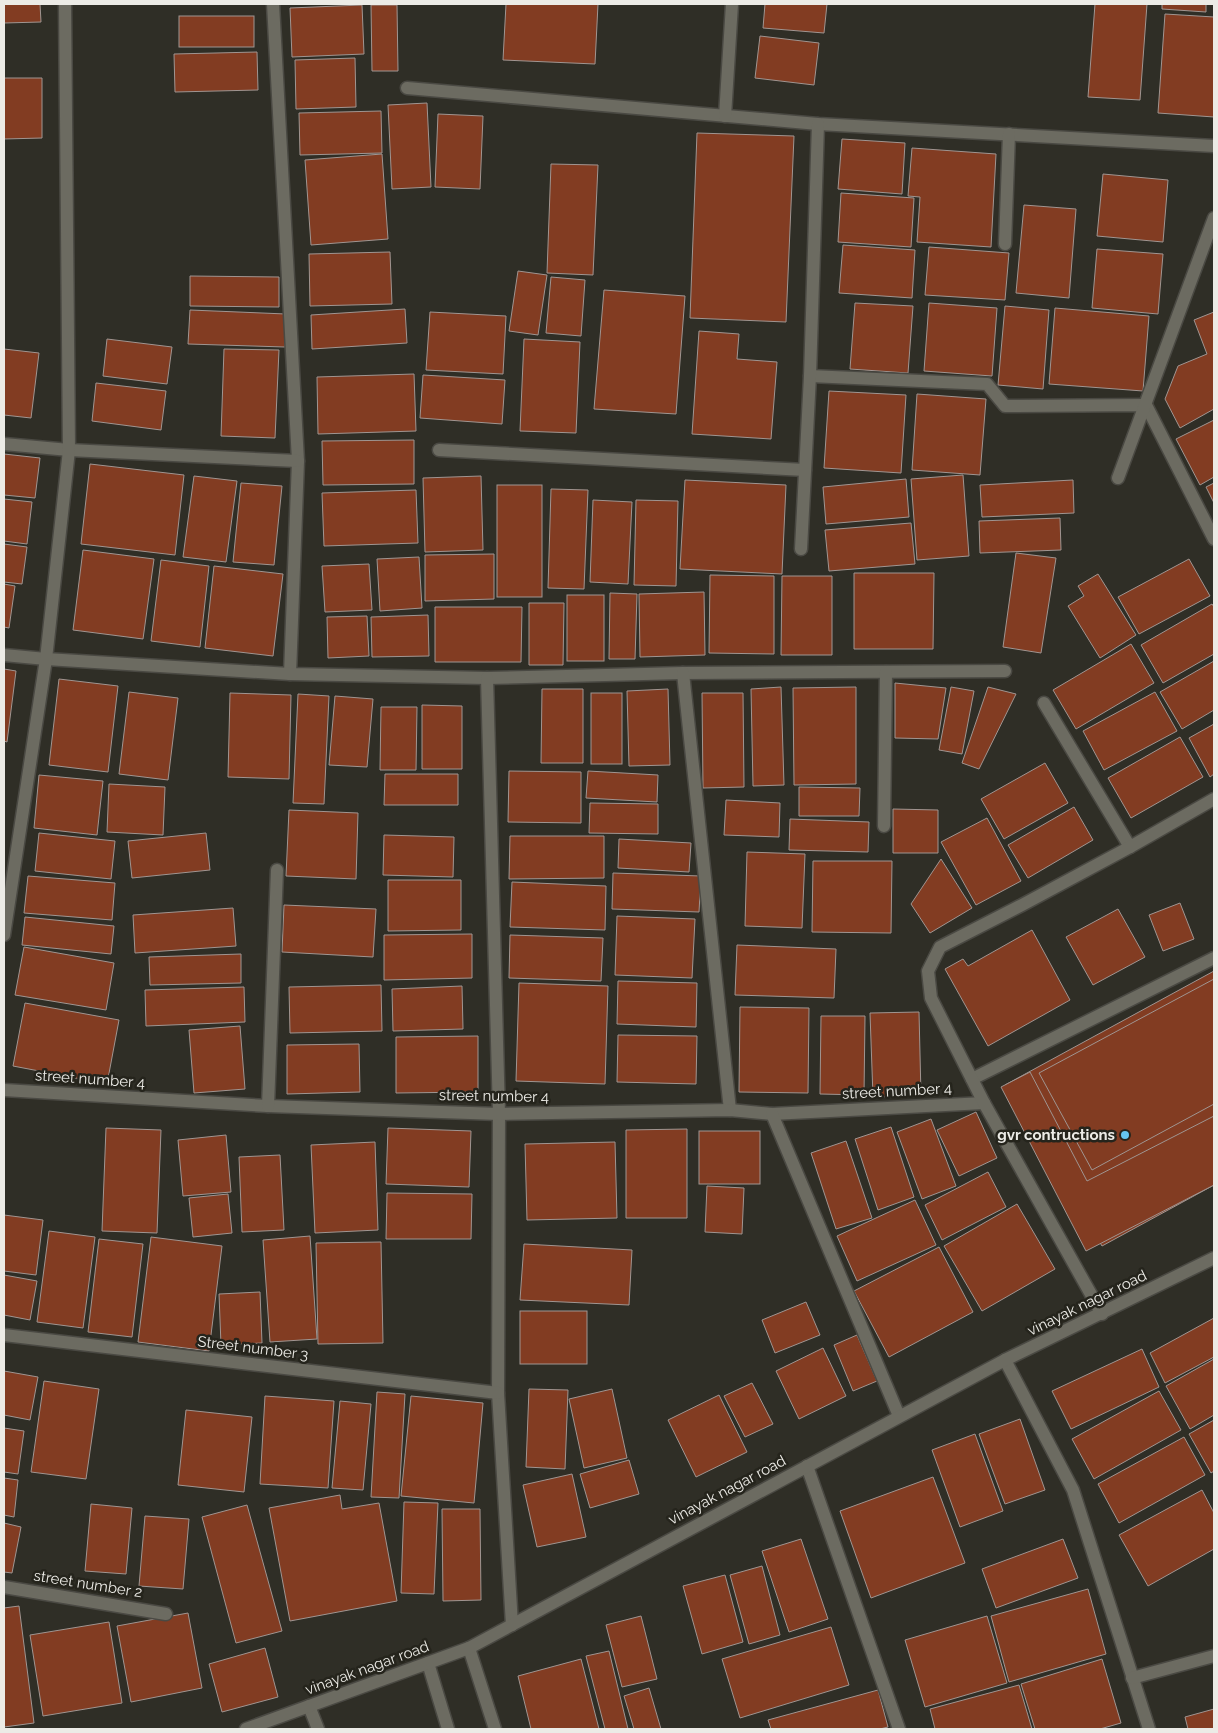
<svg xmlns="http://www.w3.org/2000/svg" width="1218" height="1733" font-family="Raleway,sans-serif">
	<rect width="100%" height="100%" fill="#2f2e26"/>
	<!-- building -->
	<g fill="#823c22" stroke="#a09591">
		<path d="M4,4h36l1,18 -37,1z"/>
		<path d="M506,4h92l-3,60 -92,-4z"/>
		<path d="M765,4h62l-3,29 -61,-5z"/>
		<path d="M1095,4h52l-7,96 -52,-3z"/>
		<path d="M1162,4h44v8l-44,-3z"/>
		<path d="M362,5l2,49 -72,3 -2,-49z"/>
		<path d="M371,5h26l1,66h-26z"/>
		<path d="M1165,14l49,3v100l-56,-4z"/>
		<rect x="179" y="16" width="75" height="31"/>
		<path d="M760,36l59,7 -5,42 -59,-7z"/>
		<path d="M257,52l1,38 -83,2 -1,-38z"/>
		<path d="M355,58l1,49 -60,2 -1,-49z"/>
		<path d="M4,78h38v60l-38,1z"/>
		<path d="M427,103l4,84 -39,2 -4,-84z"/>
		<path d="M381,111l1,42 -82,2 -1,-42z"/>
		<path d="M438,114l45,2 -3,73 -45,-2z"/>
		<path d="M697,133l97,3 -8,186 -96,-4z"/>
		<path d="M842,139l63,4 -3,51 -64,-5z"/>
		<path d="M912,148l84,6 -5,93 -74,-5 3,-45 -12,-1z"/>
		<path d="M382,154l6,85 -77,6 -6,-85z"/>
		<path d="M551,164l47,1 -5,110 -46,-2z"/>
		<path d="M1103,174l65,6 -5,62 -66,-6z"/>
		<path d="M841,193l73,5 -3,49 -73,-5z"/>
		<path d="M1024,205l52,4 -7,89 -53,-5z"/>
		<path d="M843,245l72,5 -3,48 -73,-5z"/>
		<path d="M929,247l80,6 -4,47 -80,-5z"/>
		<path d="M1097,249l66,5 -5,60 -66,-6z"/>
		<path d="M390,252l2,52 -82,2 -1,-52z"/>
		<path d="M518,271l29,4 -9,60 -29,-4z"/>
		<path d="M190,276l89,1v30l-89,-1z"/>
		<path d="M551,277l34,3 -4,56 -35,-3z"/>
		<path d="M604,290l81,6 -9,118 -82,-5z"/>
		<path d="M855,303l58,3 -5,67 -58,-4z"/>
		<path d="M929,303l68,5 -5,68 -68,-5z"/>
		<path d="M1005,306l44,4 -6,79 -45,-4z"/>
		<path d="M1055,308l94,8 -6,75 -94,-7z"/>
		<path d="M405,309l2,34 -95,6 -1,-34z"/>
		<path d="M190,310l96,4 -1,33 -97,-3z"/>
		<path d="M430,312l76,4 -3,58 -77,-4z"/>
		<path d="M1214,312v97l-34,19 -15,-29 13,-33 29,-12 -13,-34z"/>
		<path d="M699,331l40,3 -2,25 40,3 -6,77 -79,-5z"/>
		<path d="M107,339l65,8 -5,37 -64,-8z"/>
		<path d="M524,339l56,3 -4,91 -56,-2z"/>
		<path d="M4,349l35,4 -8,65 -27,-3z"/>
		<path d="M224,349l55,1 -4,88 -54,-2z"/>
		<path d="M414,374l2,57 -98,3 -1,-57z"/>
		<path d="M423,375l82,5 -3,44 -82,-6z"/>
		<path d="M96,383l70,8 -5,39 -69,-9z"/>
		<path d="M829,391l77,4 -5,78 -77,-5z"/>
		<path d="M917,394l69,5 -6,76 -68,-5z"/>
		<path d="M1214,420v57l-14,8 -24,-46z"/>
		<path d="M414,440v44l-91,1 -1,-44z"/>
		<path d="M4,454l36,4 -5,40 -31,-3z"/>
		<path d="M90,464l94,11 -9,80 -94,-11z"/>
		<path d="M963,475l6,81 -52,4 -6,-81z"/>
		<path d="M194,476l43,5 -11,81 -43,-5z"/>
		<path d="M481,476l2,74 -58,2 -2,-74z"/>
		<path d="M906,479l3,38 -83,7 -3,-37z"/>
		<path d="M685,480l101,5 -4,89 -102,-5z"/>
		<path d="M1073,480l1,33 -92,4 -2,-32z"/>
		<path d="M241,483l41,3 -8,79 -41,-3z"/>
		<path d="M1214,483v20l-8,-16z"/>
		<rect x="497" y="485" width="45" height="112"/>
		<path d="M551,489l37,1 -4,99 -36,-1z"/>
		<path d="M416,490l2,53 -94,3 -2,-53z"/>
		<path d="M4,499l28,3 -5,42 -23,-3z"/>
		<path d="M593,500l39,2 -4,82 -38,-2z"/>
		<path d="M636,500l42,1 -2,85 -42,-1z"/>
		<path d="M1060,518l1,32 -81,3 -1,-32z"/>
		<path d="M911,523l4,41 -86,7 -4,-41z"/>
		<path d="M4,544l23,3 -5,37 -18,-2z"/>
		<path d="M83,550l71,9 -11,80 -70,-9z"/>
		<path d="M1016,553l40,5 -15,95 -38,-6z"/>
		<path d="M494,554v45l-69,2v-46z"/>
		<path d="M419,557l3,51 -42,3 -3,-52z"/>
		<path d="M1189,559l21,37 -71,38 -21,-37z"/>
		<path d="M161,560l48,6 -9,81 -49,-6z"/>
		<path d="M369,564l3,46 -47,2 -3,-46z"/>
		<path d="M214,566l69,8 -10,82 -68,-8z"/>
		<path d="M854,573h80l-1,76h-79z"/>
		<path d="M1098,574l38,61 -36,23 -32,-52 16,-10 -6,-10z"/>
		<path d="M710,575l64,1v78l-65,-1z"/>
		<path d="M782,576h50v79h-51z"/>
		<path d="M4,584l11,2 -6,42 -5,-1z"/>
		<path d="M704,592l1,63 -65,2 -1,-63z"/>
		<path d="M610,593l27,1 -2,65h-26z"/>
		<rect x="567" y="595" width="37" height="66"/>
		<path d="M529,603h35l-1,62h-34z"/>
		<path d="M1212,604l2,3v47l-51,29 -22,-38z"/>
		<path d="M435,607h87l-1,55h-86z"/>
		<path d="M428,615l1,41 -57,1 -1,-40z"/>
		<path d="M367,616l2,40 -41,2 -1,-41z"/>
		<path d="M1131,644l23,39 -78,46 -23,-39z"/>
		<path d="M1214,661v49l-32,19 -22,-37z"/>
		<path d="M4,669l12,2 -9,71 -3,-1z"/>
		<path d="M59,679l59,7 -10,86 -59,-7z"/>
		<path d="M895,683l51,5 -8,51 -43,-1z"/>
		<path d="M781,687l3,98 -31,1 -2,-97z"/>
		<path d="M856,687v97l-62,1 -1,-97z"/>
		<path d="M951,687l23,4 -12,63 -23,-4z"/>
		<path d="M988,687l28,7 -37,75 -17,-6z"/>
		<path d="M542,689h41v74h-42z"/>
		<path d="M668,689l2,76 -41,1 -2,-75z"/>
		<path d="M129,692l49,6 -10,82 -49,-6z"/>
		<path d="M1155,692l22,39 -73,39 -21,-39z"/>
		<path d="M230,693l61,2 -2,84 -61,-2z"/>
		<rect x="591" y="693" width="31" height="71"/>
		<path d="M702,693h41l1,94 -41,1z"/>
		<path d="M298,694l31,2 -5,108 -31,-1z"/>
		<path d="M335,696l38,3 -6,68 -38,-2z"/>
		<path d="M422,705l40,1v63h-40z"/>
		<path d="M381,707h36l-1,63h-36z"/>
		<path d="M1214,724v50l-4,3 -21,-39z"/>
		<path d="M1180,737l23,40 -72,41 -23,-40z"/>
		<path d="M1045,763l23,40 -64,36 -23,-40z"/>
		<path d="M509,771l72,1v51l-73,-1z"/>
		<path d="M588,771l70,4 -1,27 -71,-4z"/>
		<path d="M385,774h73v31h-74z"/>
		<path d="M39,775l64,6 -6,54 -63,-7z"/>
		<path d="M109,784l56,3 -2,48 -56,-3z"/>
		<path d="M799,787l61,1 -1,28h-60z"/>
		<path d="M726,800l54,3 -1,34 -55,-2z"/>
		<path d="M590,803l68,1v30l-69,-1z"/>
		<path d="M1074,807l19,33 -65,38 -20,-33z"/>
		<path d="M893,809l45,1v43h-45z"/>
		<path d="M289,810l69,3 -2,66 -70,-3z"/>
		<path d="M987,818l34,63 -45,24 -35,-63z"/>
		<path d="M790,819l79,3 -1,30 -79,-2z"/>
		<path d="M39,833l76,8 -4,38 -76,-8z"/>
		<path d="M206,833l4,37 -78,8 -4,-37z"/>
		<path d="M384,835l70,2 -1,40 -70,-2z"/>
		<path d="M510,836h94v42l-95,1z"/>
		<path d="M619,839l72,4 -2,29 -71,-4z"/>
		<path d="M747,852l58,2 -3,74 -57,-2z"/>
		<path d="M941,859l31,49 -42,25 -19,-29z"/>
		<path d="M813,861h79l-1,72 -79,-1z"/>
		<path d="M613,873l88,3 -2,36 -87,-3z"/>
		<path d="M28,876l87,7 -3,37 -88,-7z"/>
		<path d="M388,880h73v50l-73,1z"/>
		<path d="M512,882l94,4 -1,44 -95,-3z"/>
		<path d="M1180,903l14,36 -31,12 -14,-36z"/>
		<path d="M284,905l92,4 -3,48 -91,-5z"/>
		<path d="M233,908l3,38 -101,7 -2,-38z"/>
		<path d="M1118,909l27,48 -52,28 -27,-48z"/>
		<path d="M617,916l78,3 -3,59 -77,-3z"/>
		<path d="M25,917l89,9 -3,28 -89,-9z"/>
		<path d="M1032,930l38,70 -82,46 -43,-77 18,-10 5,7z"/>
		<path d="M472,934v44l-88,2v-45z"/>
		<path d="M510,935l93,3 -2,43 -92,-3z"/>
		<path d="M737,945l99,4 -2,49 -99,-3z"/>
		<path d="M24,947l90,16 -8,47 -91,-15z"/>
		<path d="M241,954v29l-91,2 -1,-28z"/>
		<path d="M1214,971v214l-112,61 -97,-161z"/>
		<path d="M1214,979v125l-122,66 -53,-97z"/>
		<path d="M618,981l79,2 -1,44 -79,-3z"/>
		<path d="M519,983l89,3 -3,98 -89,-3z"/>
		<path d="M381,985l1,46 -92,2 -1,-46z"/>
		<path d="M462,986l1,43 -70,2 -1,-42z"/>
		<path d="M244,987l1,35 -99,4 -1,-36z"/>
		<path d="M25,1003l94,17 -12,64 -94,-18z"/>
		<path d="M740,1007l69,1 -1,85 -69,-1z"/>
		<path d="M919,1012l2,84 -48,1 -3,-84z"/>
		<path d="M821,1016h44l-1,79 -44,-1z"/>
		<path d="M240,1026l5,63 -51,4 -5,-63z"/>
		<path d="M618,1035l79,1 -1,48 -79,-2z"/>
		<path d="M478,1036v56l-82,1v-56z"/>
		<path d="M359,1044l1,48 -73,2v-49z"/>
		<path d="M1030,1072l57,109 127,-65v69l-128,66 -85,-164z"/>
		<path d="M976,1112l21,46 -38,18 -22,-46z"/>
		<path d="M931,1119l25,67 -34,13 -25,-67z"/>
		<path d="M891,1127l23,70 -36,13 -23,-71z"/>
		<path d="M106,1128l55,2 -4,103 -55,-2z"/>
		<path d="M388,1128l83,3 -2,56 -83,-3z"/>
		<path d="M687,1129v89h-61v-88z"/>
		<rect x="699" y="1131" width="61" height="53"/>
		<path d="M226,1135l5,57 -48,4 -5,-56z"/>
		<path d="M846,1141l26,77 -36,11 -25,-76z"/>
		<path d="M375,1142l3,88 -63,3 -4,-88z"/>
		<path d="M615,1142l2,76 -90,2 -2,-76z"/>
		<path d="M280,1155l4,75 -42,2 -3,-75z"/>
		<path d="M988,1172l18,35 -64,33 -17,-35z"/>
		<path d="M707,1186l37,2 -2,46 -37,-2z"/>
		<path d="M387,1193l85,1 -1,45h-85z"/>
		<path d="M228,1194l4,39 -39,4 -4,-39z"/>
		<path d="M915,1200l21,45 -79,36 -20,-45z"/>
		<path d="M1017,1204l38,65 -73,42 -38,-65z"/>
		<path d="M4,1215l39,5 -7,55 -32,-4z"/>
		<path d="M49,1231l46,6 -12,91 -46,-6z"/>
		<path d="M310,1236l7,103 -47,3 -7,-102z"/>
		<path d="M151,1237l71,9 -13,105 -71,-9z"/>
		<path d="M99,1239l44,5 -11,93 -44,-5z"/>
		<path d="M381,1242l2,101 -65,1 -2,-101z"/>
		<path d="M524,1244l108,6 -3,55 -109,-5z"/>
		<path d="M939,1247l34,65 -84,45 -35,-66z"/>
		<path d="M4,1275l33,6 -7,39 -26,-5z"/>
		<path d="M260,1292l2,51 -41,2 -2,-51z"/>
		<path d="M806,1302l14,33 -45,18 -13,-33z"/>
		<rect x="520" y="1311" width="67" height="53"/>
		<path d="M1214,1318v39l-49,26 -15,-30z"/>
		<path d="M857,1335l20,46 -24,10 -19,-46z"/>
		<path d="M823,1348l23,48 -47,23 -23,-48z"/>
		<path d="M1142,1349l17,38 -88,42 -19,-38z"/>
		<path d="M1214,1359v56l-24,14 -24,-43z"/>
		<path d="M4,1371l34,6 -8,43 -26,-5z"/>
		<path d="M44,1381l55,8 -13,90 -55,-7z"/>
		<path d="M752,1383l21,41 -28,13 -21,-41z"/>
		<path d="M529,1389l39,1 -3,79 -39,-2z"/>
		<path d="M612,1389l15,69 -43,10 -15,-69z"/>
		<path d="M1159,1391l22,39 -87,49 -22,-40z"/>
		<path d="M377,1392l28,2 -6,104 -28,-1z"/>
		<path d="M719,1395l28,57 -51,25 -28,-57z"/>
		<path d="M265,1396l69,5 -6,87 -68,-4z"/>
		<path d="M411,1396l72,7 -9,100 -73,-7z"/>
		<path d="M340,1401l31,3 -8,86 -31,-2z"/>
		<path d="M186,1410l66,7 -8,75 -66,-7z"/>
		<path d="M1020,1419l25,71 -40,14 -26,-70z"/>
		<path d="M1214,1420v51l-3,2 -22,-39z"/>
		<path d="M4,1428l20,3 -6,43 -14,-2z"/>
		<path d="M975,1434l28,77 -43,16 -28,-77z"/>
		<path d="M1184,1437l21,38 -86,48 -21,-39z"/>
		<path d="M629,1460l10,34 -49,14 -10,-34z"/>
		<path d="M572,1474l14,63 -49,10 -14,-62z"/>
		<path d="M933,1477l32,86 -94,35 -31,-87z"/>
		<path d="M4,1478l14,2 -4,37 -10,-2z"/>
		<path d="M1202,1490l12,23v36l-66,37 -29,-51z"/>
		<path d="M340,1495l2,14 37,-6 18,98 -107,20 -21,-113z"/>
		<path d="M404,1502l34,1 -4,91 -33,-1z"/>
		<path d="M91,1504l41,4 -6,66 -41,-3z"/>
		<path d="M247,1505l35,126 -46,12 -34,-126z"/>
		<path d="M442,1509h38l1,91 -38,1z"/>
		<path d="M145,1516l44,3 -6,70 -44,-3z"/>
		<path d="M4,1523l17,4 -9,46 -8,-1z"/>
		<path d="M801,1539l27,80 -39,13 -27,-81z"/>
		<path d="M1063,1539l15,39 -82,30 -14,-39z"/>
		<path d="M762,1566l18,69 -31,9 -19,-69z"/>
		<path d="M725,1575l18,67 -41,12 -19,-68z"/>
		<path d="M1088,1589l18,65 -97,28 -18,-66z"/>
		<path d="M19,1606l15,117 -30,4v-119z"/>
		<path d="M188,1613l14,75 -71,14 -14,-76z"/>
		<path d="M641,1616l16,63 -35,8 -16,-62z"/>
		<path d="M987,1616l20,67 -82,24 -20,-67z"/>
		<path d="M109,1622l13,81 -79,13 -13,-81z"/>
		<path d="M831,1627l18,58 -109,33 -18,-59z"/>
		<path d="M265,1648l13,49 -56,15 -13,-48z"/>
		<path d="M609,1651l19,78h-23l-19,-73z"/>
		<path d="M581,1659l18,70h-68l-13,-53z"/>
		<path d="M1102,1659l19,64 -21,6h-65l-14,-45z"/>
		<path d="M1019,1685l13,44h-97l-5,-20z"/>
		<path d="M649,1688l12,41h-27l-10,-33z"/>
		<path d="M878,1690l10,37 -8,2h-109l-3,-9z"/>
		<path d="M1214,1709v20h-26l-3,-12z"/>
	</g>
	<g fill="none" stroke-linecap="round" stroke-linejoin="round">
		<defs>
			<g id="minor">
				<path d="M273,4l25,457 -8,213"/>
				<path d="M407,88l411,36 396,22"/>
				<path d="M725,116l7,-112"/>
				<path d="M1005,244l4,-110"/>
				<path d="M810,376l177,8 18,22 141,-1 68,134"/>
				<path d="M4,444l65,6 229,11"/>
				<path d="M439,450l366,20"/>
				<path d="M1118,478l96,-260"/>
				<path d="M801,549l9,-173 8,-252"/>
				<path d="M4,655l42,4 244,15 197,4 196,-5 322,-2"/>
				<path d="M683,673l47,437"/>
				<path d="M487,678l12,436 -1,279 14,232"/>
				<path d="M1044,703l86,144"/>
				<path d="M884,826l2,-154"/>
				<path d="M4,935l42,-276 23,-209 -4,-446"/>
				<path d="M972,1079l242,-121"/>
				<path d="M4,1090l264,16 231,8 231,-4 42,4 212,-11"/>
				<path d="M268,1106l9,-236"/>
				<path d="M772,1114l127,302"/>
				<path d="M1102,1314l-118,-211 -53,-105 -3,-27 12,-24 82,-42 108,-58 84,-48"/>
				<path d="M4,1335l494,58"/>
				<path d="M1005,1360l68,130 76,239"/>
				<path d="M807,1466l92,263"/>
				<path d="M4,1587l162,27"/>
				<path d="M469,1648l26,81"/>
				<path d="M428,1663l20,66"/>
				<path d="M1132,1678l82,-22"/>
				<path d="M309,1706l9,23"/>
				<path d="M246,1729l223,-81 536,-288 209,-102"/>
			</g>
		</defs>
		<!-- minor casing -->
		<use href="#minor" stroke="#4a4943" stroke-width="15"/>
		<!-- minor -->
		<use href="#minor" stroke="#6c6b61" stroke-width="12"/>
	</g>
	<!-- markers -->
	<circle fill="#65c5ef" stroke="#25241c" stroke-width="2" cx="1125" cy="1135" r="5"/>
	<g text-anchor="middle" stroke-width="5" stroke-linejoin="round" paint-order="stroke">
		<!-- street labels -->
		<g font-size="15" fill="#ecebe6" stroke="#25241c">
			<text transform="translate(90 1079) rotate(4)" y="5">street number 4</text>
			<text transform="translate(897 1091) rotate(-3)" y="5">street number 4</text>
			<text transform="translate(494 1096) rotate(1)" y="5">street number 4</text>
			<text transform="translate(1087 1303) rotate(-26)" y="5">vinayak nagar road</text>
			<text transform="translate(253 1348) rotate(7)" y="5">Street number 3</text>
			<text transform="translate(727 1490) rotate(-28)" y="5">vinayak nagar road</text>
			<text transform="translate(88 1584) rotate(9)" y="5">street number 2</text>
			<text transform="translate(367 1668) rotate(-20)" y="5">vinayak nagar road</text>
		</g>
		<!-- poi labels -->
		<g font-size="15" font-weight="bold" fill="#ecebe6" stroke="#25241c" text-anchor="end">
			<text x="1115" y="1140">gvr contructions</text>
		</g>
	</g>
	<!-- border -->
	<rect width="1218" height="1733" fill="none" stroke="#ecebe6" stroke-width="10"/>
</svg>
